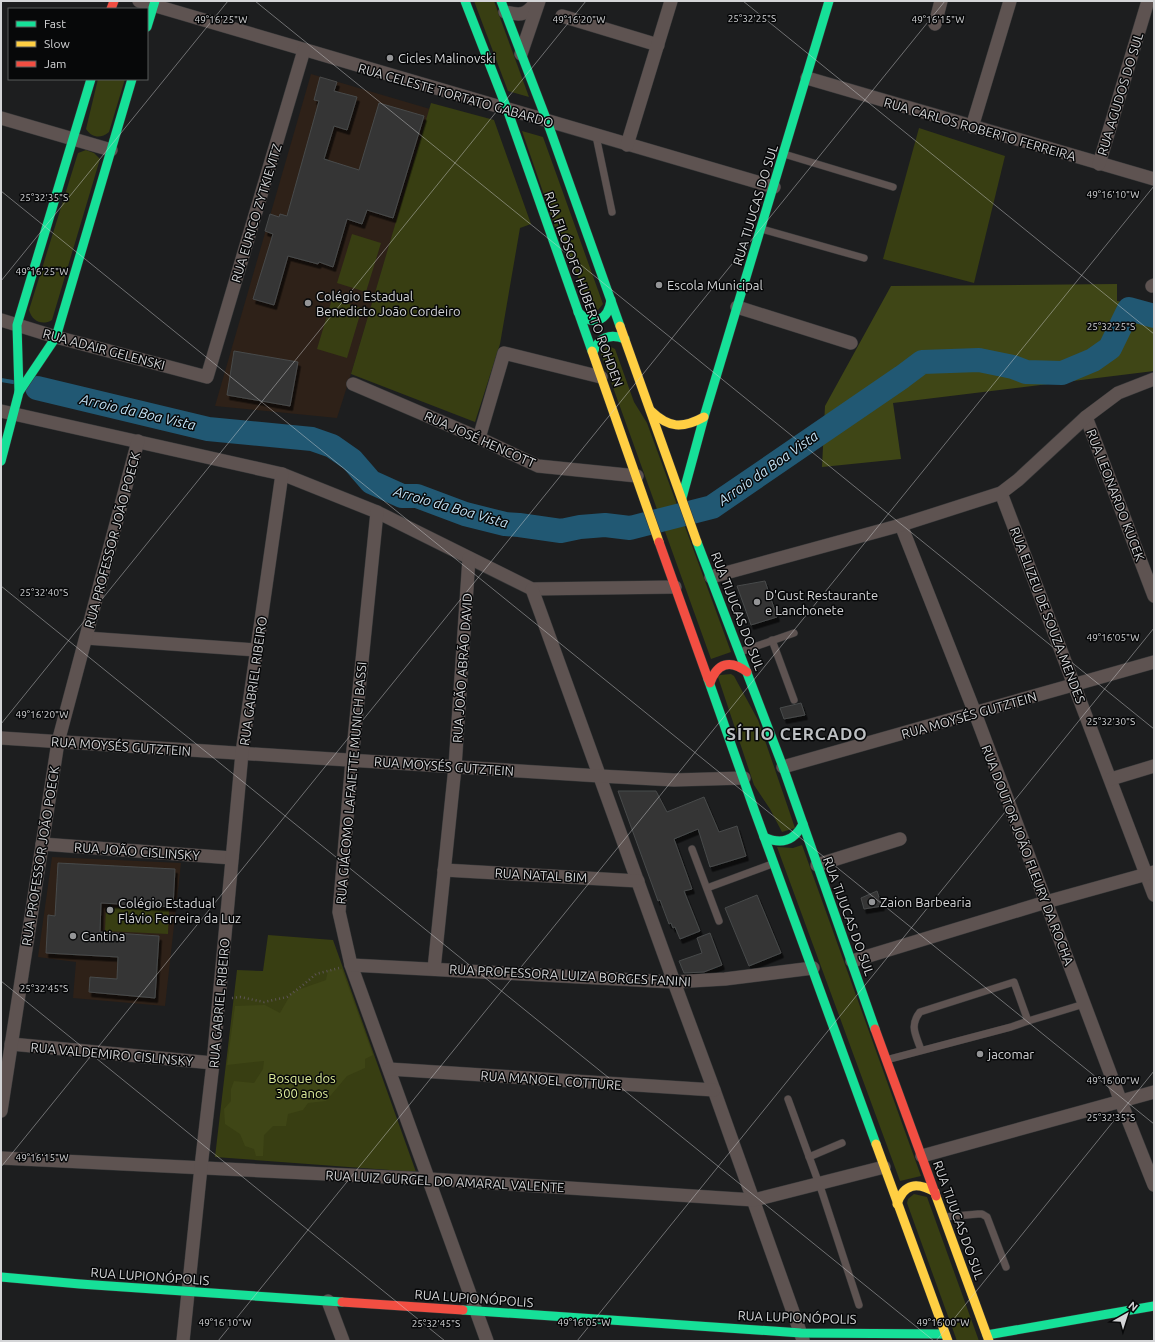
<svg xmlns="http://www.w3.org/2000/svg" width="1155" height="1342" font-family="Ubuntu,sans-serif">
	<defs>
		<filter id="shadow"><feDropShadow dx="2.5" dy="4.5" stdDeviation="0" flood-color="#0009"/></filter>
	</defs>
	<rect width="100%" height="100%" fill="#1d1e1f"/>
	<!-- education -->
	<g fill="#2e2118">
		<path d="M311,74l119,35 -79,265 -14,44 -122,-12z"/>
		<path d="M52,857l129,6 -16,143 -92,-8 3,-36 -38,-5z"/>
	</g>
	<!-- green -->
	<g fill="#383e12">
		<path d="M474,1h20l35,96 -21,-6z"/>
		<path d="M98,79h27l-16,53c-8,7 -17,6 -23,-3z"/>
		<path d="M431,103l63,17 37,104 -11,4 -20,116 -25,78 -124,-48z"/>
		<path d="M919,128l86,28 -31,127 -91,-24z"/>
		<path d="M522,131l21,6 60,167 -5,6 -8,-1 -21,-56 -14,-26z"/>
		<path d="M86,150l8,3 6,6 -48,161c-10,6 -20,1 -23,-10l49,-157z"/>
		<path d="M352,234l29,9 -15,49 -29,-9z"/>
		<path d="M332,299l30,9 -15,50 -30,-9z"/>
		<path d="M609,346l6,3 19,53 13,21 84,229 -20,7 -110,-305 5,-7z"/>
		<path d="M731,674l3,2 24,44 37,108 -13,4 -12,-23 -16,-24 -36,-108 2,-2z"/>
		<path d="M802,845l119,331 -21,5 -123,-334 16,1z"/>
		<path d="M106,907l63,3 -1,24 -63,-3z"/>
		<path d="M268,935l65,5 83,232 -201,-15 22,-187 26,1z"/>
		<path d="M914,1194l13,3 52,144h-22l-50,-138 1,-4z"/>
	</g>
	<!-- forest -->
	<g fill="#3f4616">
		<path d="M1117,284v17l37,6v64l-261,32 8,56 -79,8 3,-61 66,-120z"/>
		<path d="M342,969l31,86 -8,4v9l-18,8 -21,25 -18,2 -5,7 -15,4 -2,12h-13l-9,9 -1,21h-7l-2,-7 -9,-3 -5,-12 -15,-10 -1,-15 7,-8v-12l3,-8 20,2 9,-14 1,-8 -37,4 8,-59 30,-1 15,8 12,-21 34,-12 2,-10z"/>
	</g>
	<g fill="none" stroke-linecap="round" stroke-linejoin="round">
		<!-- stream -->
		<path stroke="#215873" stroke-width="4" d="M1,380l12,2"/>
		<!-- river -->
		<path stroke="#215873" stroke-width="24" d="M37,388l171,41 104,10 20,7 20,14 19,22 31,14h15l48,18 40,10 14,1 42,6 19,-4 25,-2 25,3 82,-21 190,-130 20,-15 57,-2 34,7 13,5 36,1 31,-13 17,-12 19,-39 25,7"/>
	</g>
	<!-- building -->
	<g fill="#343536" stroke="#484a4a" filter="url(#shadow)">
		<path d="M320,77l17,5 -3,9 23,6 -10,33 -13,-4 -10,33 35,11 20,-67 45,13 -31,102 -26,-8 -5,14 -15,-5 -14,48 -14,-5 -1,2 -30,-8 -14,49 -21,-6 20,-65 -8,-3 5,-17 9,3 1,-3 7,2 32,-115 -5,-1z"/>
		<path d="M234,351l64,11 -8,44 -63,-11z"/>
		<path d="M765,581l12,36 -26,8 -14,-39z"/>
		<path d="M801,703l4,12 -21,4 -4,-11z"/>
		<path d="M618,791h38l11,21 37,-15 15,35 18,-6 9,30 -36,11 -12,-38 -24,10 18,50 -8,2 16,40 -20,8 -5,-12 -2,1 -2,-5 -2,1 -9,-24 -2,1z"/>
		<path d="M58,863l117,6 -2,38 -72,-4 -1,29 59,4 -4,62 -66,-6 1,-15 27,2 1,-22 -72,-4 2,-38 7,1z"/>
		<path d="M877,891l5,15 -18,3 -3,-11z"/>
		<path d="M757,895l24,58 -32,13 -24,-58z"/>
		<path d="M710,933l12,32 -18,7 -20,1 -5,-12 23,-8 -5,-15z"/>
	</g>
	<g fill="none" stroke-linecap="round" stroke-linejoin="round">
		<defs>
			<g id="lane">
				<path d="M596,136l16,76"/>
				<path d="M784,154l109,33"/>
				<path d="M762,229l102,29"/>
				<path d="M772,640l22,60"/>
				<path d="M740,652l54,-19"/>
				<path d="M692,849l27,72"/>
				<path d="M707,888l65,-24"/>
				<path d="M1028,1021l56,-17"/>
				<path d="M886,1060l125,-33 17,-6 -14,-39 -94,30c-11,14 -4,23 1,38"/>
				<path d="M788,1099l34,93 37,113"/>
				<path d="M809,1157l33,-14"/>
				<path d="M944,1217l34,-3h4l5,3 19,50"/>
			</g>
			<g id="street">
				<path d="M139,1l635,186"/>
				<path d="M505,12c17,4 21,3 32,-11"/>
				<path d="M562,16l96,29"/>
				<path d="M935,24l6,-23"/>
				<path d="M521,54l18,-53"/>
				<path d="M807,78l347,101"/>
				<path d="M1,118l110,32"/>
				<path d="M972,127l38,-126"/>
				<path d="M627,145l44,-144"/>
				<path d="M1099,164l49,-163"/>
				<path d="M1152,286l2,-1"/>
				<path d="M737,307l114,36"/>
				<path d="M1,320l55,17 151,40 97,-327"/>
				<path d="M353,384l126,54 59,28 99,10"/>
				<path d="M1,411l281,63 95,38 155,77 143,-2"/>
				<path d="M1086,417l68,179"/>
				<path d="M479,438l25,-85 97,24"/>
				<path d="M1001,493l153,402"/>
				<path d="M377,512l-25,248 -13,152 12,53 136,376"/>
				<path d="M901,525l74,188 146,389 33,83"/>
				<path d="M711,577l190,-52 100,-32 17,-13 68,-63 32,-24 36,-14"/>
				<path d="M532,589l142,393 40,108 89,250"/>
				<path d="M86,638l171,12"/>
				<path d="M1,738l599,38 74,4 70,-2"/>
				<path d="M783,767l371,-105"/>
				<path d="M1111,779l43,-13"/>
				<path d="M42,844l190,14"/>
				<path d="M817,865l83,-26"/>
				<path d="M444,870l194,11"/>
				<path d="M852,961l194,-59 108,-30"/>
				<path d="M351,965l323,17 51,-3 88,-11"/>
				<path d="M434,969l21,-202 14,-209"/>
				<path d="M11,1044l202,19"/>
				<path d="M389,1069l325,21"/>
				<path d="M1,1111l57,-369 80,-301"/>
				<path d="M922,1156l232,-64"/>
				<path d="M1,1158l429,21 324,21 130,-33"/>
				<path d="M328,1301l15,40"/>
				<path d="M183,1341l18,-174 12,-104 29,-310 40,-279"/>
			</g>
			<g id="fast">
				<path d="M465,1l42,108 85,242"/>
				<path d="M501,1l46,120 73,205"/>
				<path d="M147,27l8,-26"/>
				<path d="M578,312c15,15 30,9 33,-12"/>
				<path d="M593,352c6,-15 17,-19 32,-13"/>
				<path d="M19,392l-2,-67 74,-246"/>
				<path d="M1,461l18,-69 37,-55 76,-258"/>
				<path d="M682,498l22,-81 125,-416"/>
				<path d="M697,542l86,225 92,262"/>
				<path d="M708,679l47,133 121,332"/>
				<path d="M764,837c17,8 30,4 39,-13"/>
				<path d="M1,1277l79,7 262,18"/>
				<path d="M463,1310l338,23 144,1"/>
				<path d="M987,1335l167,-29"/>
			</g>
			<g id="slow">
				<path d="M620,326l77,216"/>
				<path d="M592,351l67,191"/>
				<path d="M651,411c18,17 31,18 53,6"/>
				<path d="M876,1144l72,197"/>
				<path d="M936,1196l53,145"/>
				<path d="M897,1204c7,-21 20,-22 38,-12"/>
			</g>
			<g id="jam">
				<path d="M111,9l3,-8"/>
				<path d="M659,542l49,137"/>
				<path d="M710,683c7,-20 20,-24 37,-11"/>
				<path d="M875,1029l61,167"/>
				<path d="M342,1302l121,8"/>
			</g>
		</defs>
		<!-- lane casing -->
		<use href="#lane" stroke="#373839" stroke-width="8"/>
		<!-- street casing -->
		<use href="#street" stroke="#373839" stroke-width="14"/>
		<!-- fast casing -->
		<use href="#fast" stroke="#373839" stroke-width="10"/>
		<!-- slow casing -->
		<use href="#slow" stroke="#373839" stroke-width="10"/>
		<!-- jam casing -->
		<use href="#jam" stroke="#373839" stroke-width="10"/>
		<!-- path -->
		<path stroke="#5d5555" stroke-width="2.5" stroke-dasharray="1 3" stroke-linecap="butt" d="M232,998l8,-1 24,5 23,-5 15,-11 14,-12 23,-6"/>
		<!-- lane -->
		<use href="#lane" stroke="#5e5351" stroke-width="7"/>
		<!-- street -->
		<use href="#street" stroke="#5e5351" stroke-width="13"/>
		<!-- fast -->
		<use href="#fast" stroke="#16e098" stroke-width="9"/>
		<!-- slow -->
		<use href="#slow" stroke="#ffcf43" stroke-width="9"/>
		<!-- jam -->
		<use href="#jam" stroke="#f24e42" stroke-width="9"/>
	</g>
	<!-- ticks -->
	<path fill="none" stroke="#d4d5d7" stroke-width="1" stroke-opacity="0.45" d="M255,1l899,728M743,1l411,333M1,191l1153,933M1,281l227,-280M1,586l933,755M1,724l585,-723M1,981l444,360M1,1167l944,-1166M218,1341l936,-1155M577,1341l577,-713M936,1341l218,-270"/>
	<!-- markers -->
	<g fill="#949597" stroke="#070809" stroke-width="1.5">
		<circle cx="390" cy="58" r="4"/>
		<circle cx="659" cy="285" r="4"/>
		<circle cx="308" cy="303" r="4"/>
		<circle cx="757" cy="602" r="4"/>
		<circle cx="872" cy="902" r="4"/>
		<circle cx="110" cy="910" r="4"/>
		<circle cx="73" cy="936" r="4"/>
		<circle cx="980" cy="1054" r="4"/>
	</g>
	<g text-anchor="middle" stroke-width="3" stroke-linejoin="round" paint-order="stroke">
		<!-- poi labels -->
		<g font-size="13" fill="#d4d5d7" stroke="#070809" text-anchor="start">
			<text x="398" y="63">Cicles Malinovski</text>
			<text x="667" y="290">Escola Municipal</text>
			<text x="316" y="301">Colégio Estadual<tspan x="316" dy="15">Benedicto João Cordeiro</tspan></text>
			<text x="765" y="600">D'Gust Restaurante<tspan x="765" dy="15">e Lanchonete</tspan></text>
			<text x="880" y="907">Zaion Barbearia</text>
			<text x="118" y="908">Colégio Estadual<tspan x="118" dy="15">Flávio Ferreira da Luz</tspan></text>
			<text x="81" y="941">Cantina</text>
			<text x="988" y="1059">jacomar</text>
		</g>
		<!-- street labels -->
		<g font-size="13" fill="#d4d5d7" stroke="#070809">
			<text transform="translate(1120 94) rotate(-73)" y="5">RUA AGUDOS DO SUL</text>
			<text transform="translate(456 95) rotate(16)" y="5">RUA CELESTE TORTATO GABARDO</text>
			<text transform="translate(980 129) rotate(16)" y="5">RUA CARLOS ROBERTO FERREIRA</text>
			<text transform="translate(755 205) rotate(-73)" y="5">RUA TIJUCAS DO SUL</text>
			<text transform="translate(256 213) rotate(-73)" y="5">RUA EURICO ZYTKIEVITZ</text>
			<text transform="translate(584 289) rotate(70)" y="5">RUA FILÓSOFO HUBERTO ROHDEN</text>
			<text transform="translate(104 349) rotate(15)" y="5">RUA ADAIR GELENSKI</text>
			<text transform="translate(480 439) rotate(24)" y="5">RUA JOSÉ HENCOTT</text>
			<text transform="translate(1116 495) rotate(69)" y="5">RUA LEONARDO KUCEK</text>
			<text transform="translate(112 540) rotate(-75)" y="5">RUA PROFESSOR JOÃO POECK</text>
			<text transform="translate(738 611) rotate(69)" y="5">RUA TIJUCAS DO SUL</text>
			<text transform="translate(1048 615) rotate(69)" y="5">RUA ELIZEU DE SOUZA MENDES</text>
			<text transform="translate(462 668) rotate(-86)" y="5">RUA JOÃO ABRÃO DAVID</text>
			<text transform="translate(253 681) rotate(-82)" y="5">RUA GABRIEL RIBEIRO</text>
			<text transform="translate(969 715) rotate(-16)" y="5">RUA MOYSÉS GUTZTEIN</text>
			<text transform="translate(121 746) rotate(4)" y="5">RUA MOYSÉS GUTZTEIN</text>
			<text transform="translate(444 766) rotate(4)" y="5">RUA MOYSÉS GUTZTEIN</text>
			<text transform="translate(351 783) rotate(-85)" y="5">RUA GIÁCOMO LAFAIETTE MUNICH BASSI</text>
			<text transform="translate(137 851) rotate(4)" y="5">RUA JOÃO CISLINSKY</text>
			<text transform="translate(1028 855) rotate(69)" y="5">RUA DOUTOR JOÃO FLEURY DA ROCHA</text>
			<text transform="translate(40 856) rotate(-81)" y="5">RUA PROFESSOR JOÃO POECK</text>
			<text transform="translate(541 875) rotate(3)" y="5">RUA NATAL BIM</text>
			<text transform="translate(849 916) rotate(70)" y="5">RUA TIJUCAS DO SUL</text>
			<text transform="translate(570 975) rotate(3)" y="5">RUA PROFESSORA LUIZA BORGES FANINI</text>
			<text transform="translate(219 1003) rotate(-85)" y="5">RUA GABRIEL RIBEIRO</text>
			<text transform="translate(112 1054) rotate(5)" y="5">RUA VALDEMIRO CISLINSKY</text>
			<text transform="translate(551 1080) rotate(4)" y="5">RUA MANOEL COTTURE</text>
			<text transform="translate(445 1181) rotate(3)" y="5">RUA LUIZ GURGEL DO AMARAL VALENTE</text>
			<text transform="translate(959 1220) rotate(70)" y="5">RUA TIJUCAS DO SUL</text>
			<text transform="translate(150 1276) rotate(4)" y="5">RUA LUPIONÓPOLIS</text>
			<text transform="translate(474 1298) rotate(4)" y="5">RUA LUPIONÓPOLIS</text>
			<text transform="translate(797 1317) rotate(2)" y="5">RUA LUPIONÓPOLIS</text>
		</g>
		<!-- park labels -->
		<g font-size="13" fill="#deed9a" stroke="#070809">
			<text x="302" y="1083">Bosque dos<tspan x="302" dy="15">300 anos</tspan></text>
		</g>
		<!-- water labels -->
		<g font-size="14" font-style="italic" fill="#c3e3f6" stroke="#070809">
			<text transform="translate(138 412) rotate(13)" y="5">Arroio da Boa Vista</text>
			<text transform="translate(768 468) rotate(-35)" y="5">Arroio da Boa Vista</text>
			<text transform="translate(451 507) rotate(16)" y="5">Arroio da Boa Vista</text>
		</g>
		<!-- district labels -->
		<g font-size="17" font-weight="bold" letter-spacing="1" fill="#bdc0c3" stroke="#070809">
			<text x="797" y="740">SÍTIO CERCADO</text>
		</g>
	</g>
	<g font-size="10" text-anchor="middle" fill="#d4d5d7" stroke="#070809" stroke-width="3" stroke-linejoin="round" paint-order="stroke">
		<text x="752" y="22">25°32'25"S</text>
		<text x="221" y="23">49°16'25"W</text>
		<text x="579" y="23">49°16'20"W</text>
		<text x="938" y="23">49°16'15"W</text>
		<text x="1113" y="198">49°16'10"W</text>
		<text x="44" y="201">25°32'35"S</text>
		<text x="42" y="275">49°16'25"W</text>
		<text x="1111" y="330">25°32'25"S</text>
		<text x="44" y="596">25°32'40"S</text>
		<text x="1113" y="641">49°16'05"W</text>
		<text x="42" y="718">49°16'20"W</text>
		<text x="1111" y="725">25°32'30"S</text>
		<text x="44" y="992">25°32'45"S</text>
		<text x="1113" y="1084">49°16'00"W</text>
		<text x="1111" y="1121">25°32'35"S</text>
		<text x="42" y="1161">49°16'15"W</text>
		<text x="225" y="1326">49°16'10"W</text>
		<text x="584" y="1326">49°16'05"W</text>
		<text x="943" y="1326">49°16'00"W</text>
		<text x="436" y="1327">25°32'45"S</text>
	</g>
	<!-- border -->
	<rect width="1155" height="1342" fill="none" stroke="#d4d5d7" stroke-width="4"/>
	<!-- legend -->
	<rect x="8" y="8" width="140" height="72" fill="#070809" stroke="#595a5b"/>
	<rect x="16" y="21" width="20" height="6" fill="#16e098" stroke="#595a5b"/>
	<text x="44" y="28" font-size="12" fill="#d4d5d7">Fast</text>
	<rect x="16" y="41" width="20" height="6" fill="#ffcf43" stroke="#595a5b"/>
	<text x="44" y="48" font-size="12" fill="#d4d5d7">Slow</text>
	<rect x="16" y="61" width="20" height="6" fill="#f24e42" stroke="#595a5b"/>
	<text x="44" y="68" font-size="12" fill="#d4d5d7">Jam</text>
	<!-- north arrow -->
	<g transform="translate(1127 1314) rotate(39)" stroke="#070809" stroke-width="3" paint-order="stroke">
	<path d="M0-3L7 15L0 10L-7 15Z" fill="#d4d5d7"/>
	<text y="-6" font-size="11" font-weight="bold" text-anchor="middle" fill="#d4d5d7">N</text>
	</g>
</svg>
